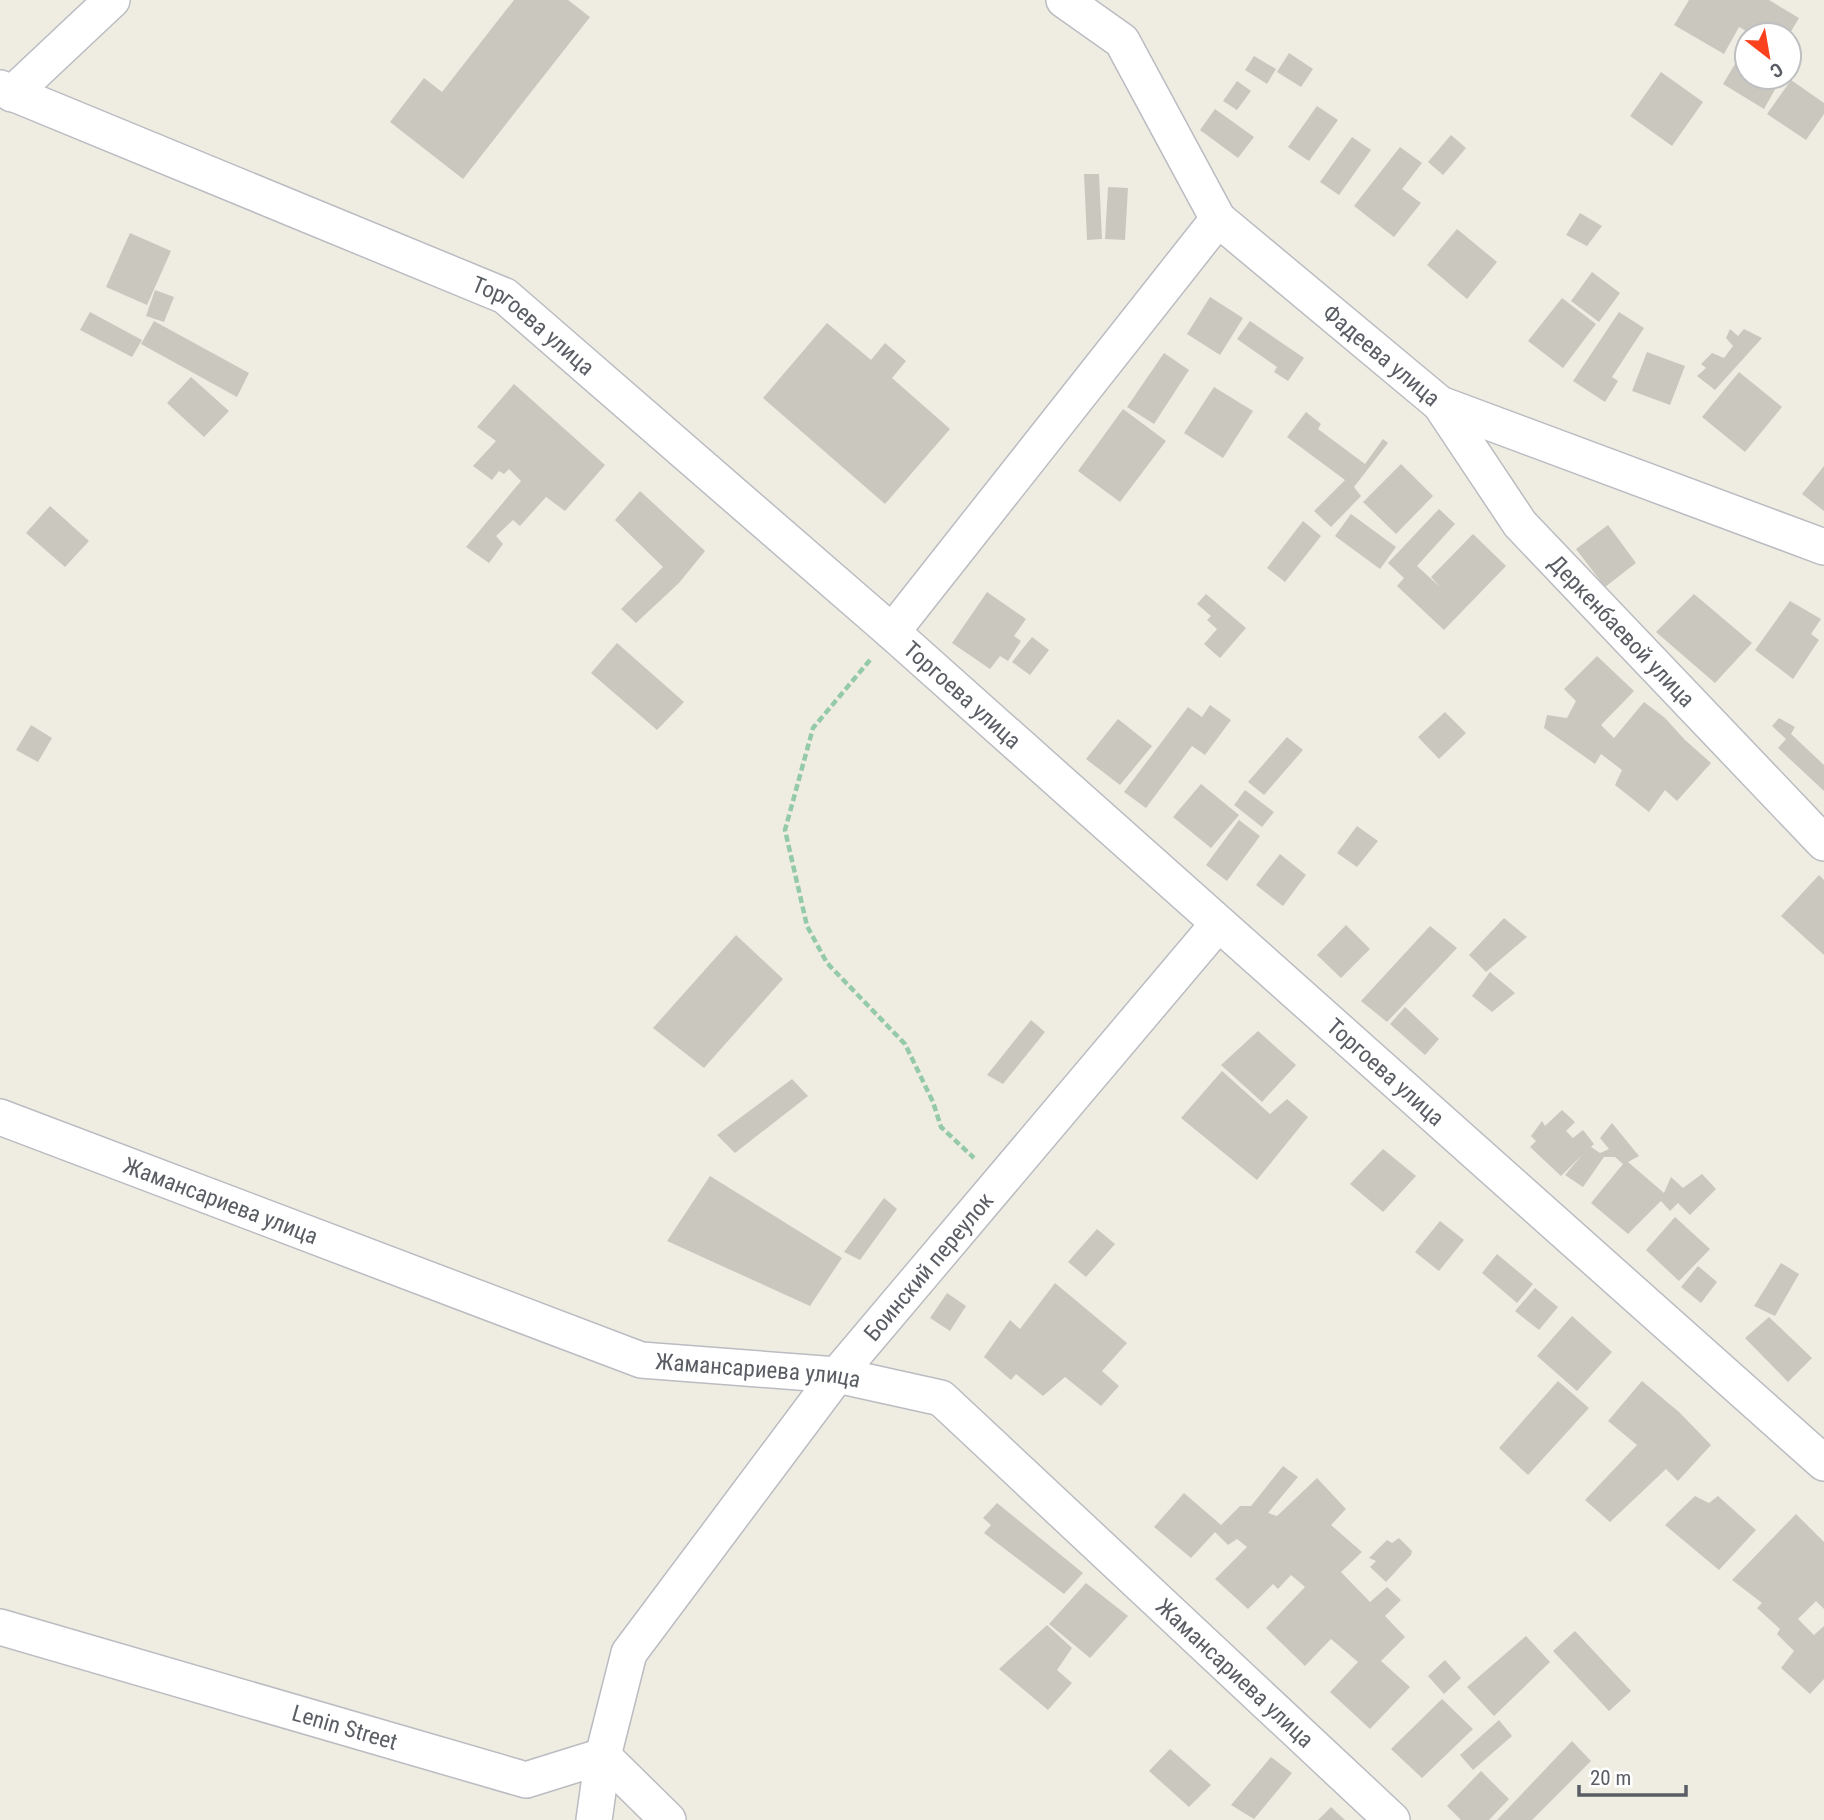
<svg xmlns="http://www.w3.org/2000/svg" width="1824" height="1820" font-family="'Roboto Condensed',sans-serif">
	<rect width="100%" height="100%" fill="#efede2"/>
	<!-- building -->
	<g fill="#cac7bf">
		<path d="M514,0h54l22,17 -127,162 -73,-57 34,-44 18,14z"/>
		<path d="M1689,0h80l30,18 -10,17h-36l-14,-8 -15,27 -50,-29z"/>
		<path d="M1747,44v33h35l-18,32 -41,-25z"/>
		<path d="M1289,53l24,16 -12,18 -24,-15z"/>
		<path d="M1254,56l22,13 -9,15 -22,-14z"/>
		<path d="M1661,72l42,30 -31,44 -42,-30z"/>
		<path d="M1791,80l33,23v11l-18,26 -39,-26z"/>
		<path d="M1237,81l14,10 -14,19 -14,-9z"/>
		<path d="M1317,106l21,14 -29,41 -21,-14z"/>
		<path d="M1215,109l39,28 -16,21 -38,-28z"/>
		<path d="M1451,135l15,13 -23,27 -15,-13z"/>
		<path d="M1352,137l19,13 -32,45 -19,-13z"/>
		<path d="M1400,147l22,16 -20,26 19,14 -27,34 -40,-31z"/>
		<path d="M1084,174h15l3,65 -15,1z"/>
		<path d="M1108,187l20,1 -3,52 -20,-1z"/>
		<path d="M1580,213l22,13 -15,20 -21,-11z"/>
		<path d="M1457,229l40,33 -30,37 -40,-34z"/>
		<path d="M130,233l41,18 -24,54 -41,-18z"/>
		<path d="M1592,272l28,21 -21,29 -28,-21z"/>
		<path d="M155,290l19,7 -10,25 -18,-6z"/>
		<path d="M1210,297l33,21 -23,37 -33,-21z"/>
		<path d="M1562,298l34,26 -33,44 -35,-27z"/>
		<path d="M90,312l52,28 -10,17 -52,-27z"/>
		<path d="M1619,312l25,16 -32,49 6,4 -13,21 -32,-21z"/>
		<path d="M154,321l95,52 -12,24 -96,-53z"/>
		<path d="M1250,321l54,37 -16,23 -14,-9 3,-5 -40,-28z"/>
		<path d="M827,323l44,37 14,-17 21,18 -14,17 58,51 -65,75 -122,-106z"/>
		<path d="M1730,329l8,7 6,-7 18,9 -47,52 -18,-14 9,-8 -5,-4 11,-11 12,5 9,-12 -7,-8z"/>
		<path d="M1647,352l38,14 -15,39 -38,-14z"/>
		<path d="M1164,353l25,17 -35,54 -27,-17z"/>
		<path d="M1739,372l43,35 -37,45 -43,-35z"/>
		<path d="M191,377l38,34 -25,26 -37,-34z"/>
		<path d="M514,384l91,81 -40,46 -19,-14 -26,29 -7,-6 -17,16 7,8 -14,19 -23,-16 55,-66 -12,-12 -5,5 -5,-3 -7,9 -19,-14 23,-25 -19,-14z"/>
		<path d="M1214,387l39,24 -30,47 -39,-25z"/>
		<path d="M1123,409l43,32 -46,61 -42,-31z"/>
		<path d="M1306,412l15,12 -3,5 47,35 18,-25 5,4 -34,44 7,9 -30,31 -17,-16 31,-31 -58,-43z"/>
		<path d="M1401,464l32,32 -37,38 -33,-32z"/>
		<path d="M1824,466v45l-22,-17z"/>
		<path d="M640,491l65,60 -26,32 -43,40 -15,-14 42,-42 -48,-47z"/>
		<path d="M50,506l39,35 -24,26 -39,-34z"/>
		<path d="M1439,509l16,15 -38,42 23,21 -9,-10 42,-43 33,32 -62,64 -47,-44 7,-8 -16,-15z"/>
		<path d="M1351,514l45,33 -16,22 -45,-33z"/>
		<path d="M1303,521l18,15 -36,46 -18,-14z"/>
		<path d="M1608,525l28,38 -31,24 -29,-38z"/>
		<path d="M987,592l39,27 -12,17 7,5 -13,20 -8,-5 -10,13 -38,-26z"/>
		<path d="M1206,594l40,34 -26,30 -16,-14 13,-15 -10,-9 4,-4 -14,-12z"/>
		<path d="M1694,594l58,49 -37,40 -59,-51z"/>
		<path d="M1790,601l31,18 -10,15 8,6 -26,39 -38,-29z"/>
		<path d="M1032,637l17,13 -19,25 -18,-13z"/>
		<path d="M617,643l67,59 -27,28 -66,-57z"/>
		<path d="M1597,656l37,35 -33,34 13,13 30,-36 21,16 20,22 26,23 -34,38 -12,-11 -16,22 -34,-27 7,-15 -21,-16 -6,10 -51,-36 3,-13 20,3 9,-17 -12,-12z"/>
		<path d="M1210,705l21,15 -26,35 -13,-9 -46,62 -22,-16 64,-85 14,10z"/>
		<path d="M1445,712l21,21 -27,26 -21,-22z"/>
		<path d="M1779,718l16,9 -4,7 33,31v26l-46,-43 8,-9 -14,-13z"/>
		<path d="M1118,719l34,27 -32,39 -34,-26z"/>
		<path d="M31,725l21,13 -14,24 -22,-12z"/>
		<path d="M1287,737l16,13 -39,45 -16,-13z"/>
		<path d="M1201,784l38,31 -28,33 -38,-31z"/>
		<path d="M1245,790l29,22 -12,15 -28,-22z"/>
		<path d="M1239,820l21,16 -33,45 -21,-16z"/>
		<path d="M1357,826l21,15 -21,26 -20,-14z"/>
		<path d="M1280,854l26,21 -23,31 -27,-21z"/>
		<path d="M1819,875l5,5v75l-43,-39z"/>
		<path d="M1504,918l23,19 -41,35 -17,-17z"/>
		<path d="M1346,925l24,24 -29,29 -24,-23z"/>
		<path d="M1430,926l27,22 -70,74 -26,-21z"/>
		<path d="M736,935l47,44 -79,89 -51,-40z"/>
		<path d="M1490,972l25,21 -23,19 -20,-16z"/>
		<path d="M1405,1007l34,32 -14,16 -35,-31z"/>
		<path d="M1031,1020l14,12 -42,52 -16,-9z"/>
		<path d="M1258,1031l38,34 -34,37 -41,-37z"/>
		<path d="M1222,1071l48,43 17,-15 21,18 -51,63 -76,-62z"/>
		<path d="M792,1079l16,17 -73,57 -18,-18z"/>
		<path d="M1562,1110l13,12 -9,9 7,7 10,-8 11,14 -3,3 9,6 9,-4 -9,-11 12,-15 27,33 -11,6 36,31 7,-16 12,11 19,-14 14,15 -26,26 -12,-12 -8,8 -9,-10 -33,33 -37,-31 32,-39 -8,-7h-11l-21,30 -18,-12 17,-20 -21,21 -31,-29 6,-6 -5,-5 11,-15 3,5z"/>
		<path d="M1383,1149l33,27 -33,36 -33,-28z"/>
		<path d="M710,1176l132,82 -32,48 -143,-65z"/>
		<path d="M884,1198l13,11 -37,51 -16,-8z"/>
		<path d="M1675,1217l35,32 -31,32 -33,-31z"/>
		<path d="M1440,1221l24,19 -25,31 -24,-19z"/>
		<path d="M1097,1229l18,15 -29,33 -18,-15z"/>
		<path d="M1497,1254l36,30 -16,19 -35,-30z"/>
		<path d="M1781,1263l18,11 -24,42 -21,-10z"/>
		<path d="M1698,1266l19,16 -16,21 -20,-16z"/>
		<path d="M1055,1283l72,60 -25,28 17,15 -18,20 -36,-29 -22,19 -27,-22 -5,6 -27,-23 26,-37 10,9z"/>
		<path d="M1535,1288l23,19 -19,23 -24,-19z"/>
		<path d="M947,1293l19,13 -16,25 -20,-13z"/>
		<path d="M1572,1316l40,36 -35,39 -40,-35z"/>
		<path d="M1769,1317l43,41 -24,24 -43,-44z"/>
		<path d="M1558,1381l31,27 -61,67 -29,-27z"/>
		<path d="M1642,1381l37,31 32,33 -33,36 -12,-12 -56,53 -25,-22 52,-55 -29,-24z"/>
		<path d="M1283,1466l15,11 -30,36 9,3 40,-38 29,31 -15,16 31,27 -21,20 29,30 17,-15 14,13 -16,16 20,21 -24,24 29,26 -40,42 -40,-37 28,-30 -27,-23 -26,27 -39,-38 39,-41 -14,-12 -13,14 -5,-5 -25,25 -33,-30 32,-32 -10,-8 -9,6 -13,-13 -24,26 -37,-31 30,-34 37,32 19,-19h11z"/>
		<path d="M1695,1496l14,7 9,-7 38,34 -37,40 -54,-45z"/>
		<path d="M997,1503l86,70 -19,21 -80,-61 7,-8 -8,-7z"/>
		<path d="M1796,1514l28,28v67l-8,-8 -18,18 16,16 10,-9v53l-14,15 -29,-26 13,-17 -17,-17 3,-5 -23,-21 5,-5 -30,-23z"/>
		<path d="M1399,1538l13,13 -1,4 -25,27 -16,-15 6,-6 -7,-3 18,-18 5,3z"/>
		<path d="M1086,1583l42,33 -38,42 -41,-34z"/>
		<path d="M1047,1625l25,23 -15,22 15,13 -24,27 -49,-41z"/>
		<path d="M1575,1631l56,60 -22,20 -56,-60z"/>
		<path d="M1526,1636l24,26 -56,54 -27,-29z"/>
		<path d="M1445,1660l16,18 -17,16 -16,-18z"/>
		<path d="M1442,1699l31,30 -51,49 -31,-29z"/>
		<path d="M1499,1720l13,16 -39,34 -13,-15z"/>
		<path d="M1572,1741l19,20 -59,59h-35z"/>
		<path d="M1170,1749l41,36 -22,22 -40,-36z"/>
		<path d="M1271,1757l21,16 -38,46 -23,-14z"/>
		<path d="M1481,1771l28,28 -20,21h-28l-14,-14z"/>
		<path d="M1331,1807l14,13h-27z"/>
	</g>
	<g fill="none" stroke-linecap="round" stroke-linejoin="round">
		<defs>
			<g id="minor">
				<path id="s1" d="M1064,0l58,41 96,178 222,185 384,143"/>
				<path id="s2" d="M0,88l505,208 387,336 932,831"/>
				<path d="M12,94l100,-94"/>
				<path id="s3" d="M1440,404l80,120 304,319"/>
				<path d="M892,632l326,-413"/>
				<path id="s4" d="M0,1117l641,243 196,15 104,23 451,422"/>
				<path id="s5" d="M0,1627l526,153 77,-24 65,64"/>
				<path id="s6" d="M594,1820l9,-64 26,-103 208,-278 381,-451"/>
			</g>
		</defs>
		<!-- minor casing -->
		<use href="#minor" stroke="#babcc2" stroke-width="38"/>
		<!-- path -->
		<path stroke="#94caa8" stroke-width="4.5" stroke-dasharray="7 3.5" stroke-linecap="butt" d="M870,660l-57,68 -28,102 22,96 20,37 78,81 28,58 8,25 33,31"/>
		<!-- minor -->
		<use href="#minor" stroke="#fff" stroke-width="35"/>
	</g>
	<g text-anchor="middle" stroke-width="7" stroke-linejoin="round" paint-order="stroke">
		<!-- street labels -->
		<g font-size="23" fill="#5a5e64" stroke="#fff">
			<text dy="8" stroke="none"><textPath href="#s2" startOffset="586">Торгоева улица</textPath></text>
			<text dy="8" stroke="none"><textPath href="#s1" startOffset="486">Фадеева улица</textPath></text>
			<text dy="8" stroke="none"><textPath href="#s3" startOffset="292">Деркенбаевой улица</textPath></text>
			<text dy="8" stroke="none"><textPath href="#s2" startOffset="1153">Торгоева улица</textPath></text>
			<text dy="8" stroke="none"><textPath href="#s2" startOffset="1720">Торгоева улица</textPath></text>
			<text dy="8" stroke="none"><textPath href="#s4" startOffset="236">Жамансариева улица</textPath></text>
			<text dy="8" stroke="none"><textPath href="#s6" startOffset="660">Боинский переулок</textPath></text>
			<text dy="8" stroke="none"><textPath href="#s4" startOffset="803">Жамансариева улица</textPath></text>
			<text dy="8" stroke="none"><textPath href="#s4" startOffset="1391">Жамансариева улица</textPath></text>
			<text dy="8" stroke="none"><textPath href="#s5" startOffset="359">Lenin Street</textPath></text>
		</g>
	</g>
	<!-- north arrow -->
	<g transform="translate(1768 56) rotate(149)"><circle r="33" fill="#ffffff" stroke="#bdbfc1" stroke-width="2"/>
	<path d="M0-5L12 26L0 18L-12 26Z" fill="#fa401d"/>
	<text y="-10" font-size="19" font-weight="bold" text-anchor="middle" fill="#5a5e64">С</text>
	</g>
	<!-- scale -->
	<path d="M1579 1785v10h107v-10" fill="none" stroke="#5a5e64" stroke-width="3.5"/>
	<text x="1590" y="1785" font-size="21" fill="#5a5e64" stroke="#ffffff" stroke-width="5" paint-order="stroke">20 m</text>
</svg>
